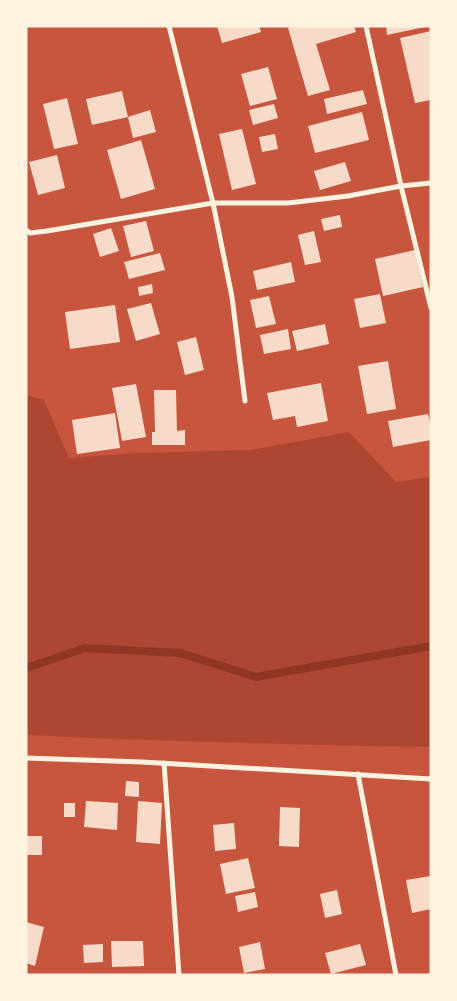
<svg xmlns="http://www.w3.org/2000/svg" width="457" height="1001" font-family="Roboto,sans-serif">
	<rect width="100%" height="100%" fill="#c8553d"/>
	<!-- green -->
	<path fill="#ae4732" d="M26,395l18,5 25,58 67,-5 115,-3 98,-18 47,50 35,-5v270c-135,-2 -270,-6 -405,-12z"/>
	<g fill="none" stroke-linecap="round" stroke-linejoin="round">
		<!-- stream -->
		<path stroke="#8f3625" stroke-width="8" d="M26,668l59,-20 95,5 76,24 175,-31"/>
	</g>
	<!-- building -->
	<g fill="#f7dbc8">
		<path d="M217,26h42l2,6 -39,11z"/>
		<path d="M293,26h61l2,6 -40,12 14,46 -22,6 -20,-68z"/>
		<path d="M386,26h39v1l-38,8z"/>
		<path d="M431,31v69l-16,3 -15,-65z"/>
		<path d="M268,67l9,32 -27,7 -9,-32z"/>
		<path d="M363,90l4,14 -40,10 -3,-15z"/>
		<path d="M122,91l6,26 -36,8 -6,-26z"/>
		<path d="M67,98l11,46 -24,5 -11,-45z"/>
		<path d="M274,104l4,14 -25,7 -4,-15z"/>
		<path d="M150,110l6,22 -23,6 -5,-21z"/>
		<path d="M362,112l7,28 -54,13 -7,-27z"/>
		<path d="M242,129l14,55 -24,6 -13,-56z"/>
		<path d="M275,134l3,15 -16,3 -3,-15z"/>
		<path d="M141,140l14,49 -34,10 -14,-49z"/>
		<path d="M57,155l8,33 -27,7 -9,-33z"/>
		<path d="M345,162l6,19 -31,9 -6,-19z"/>
		<path d="M340,215l2,12 -18,4 -3,-12z"/>
		<path d="M146,221l8,30 -23,6 -8,-31z"/>
		<path d="M111,228l8,23 -19,6 -7,-23z"/>
		<path d="M314,231l7,31 -16,3 -7,-30z"/>
		<path d="M415,250l8,37 -40,9 -8,-37z"/>
		<path d="M160,253l5,17 -36,9 -5,-17z"/>
		<path d="M291,262l4,20 -38,8 -4,-19z"/>
		<path d="M152,284l1,9 -14,3 -1,-9z"/>
		<path d="M380,294l6,29 -26,5 -6,-29z"/>
		<path d="M269,296l7,28 -20,4 -6,-28z"/>
		<path d="M151,303l9,31 -24,7 -9,-32z"/>
		<path d="M115,305l5,37 -50,7 -5,-37z"/>
		<path d="M325,324l4,20 -32,7 -5,-20z"/>
		<path d="M288,329l3,20 -27,5 -4,-19z"/>
		<path d="M196,337l8,33 -19,5 -8,-33z"/>
		<path d="M388,361l8,48 -29,5 -9,-48z"/>
		<path d="M321,383l7,38 -31,6 -2,-11 -22,4 -6,-27z"/>
		<path d="M136,384l10,53 -24,4 -10,-53z"/>
		<path d="M154,390h22l1,41 8,-1v15h-33v-13h3z"/>
		<path d="M115,413l5,35 -43,6 -5,-34z"/>
		<path d="M428,414l3,14v12l-38,7 -5,-26z"/>
		<path d="M126,781l13,1v15l-14,-1z"/>
		<path d="M86,801l32,2 -1,27 -33,-3z"/>
		<path d="M138,801l24,2 -2,41 -24,-2z"/>
		<rect x="64" y="803" width="11" height="14"/>
		<path d="M280,807l20,1 -1,39 -20,-1z"/>
		<path d="M234,823l2,26 -21,2 -2,-26z"/>
		<rect x="26" y="836" width="16" height="19"/>
		<path d="M248,858l7,30 -29,6 -6,-30z"/>
		<path d="M431,876v33l-19,4 -6,-33z"/>
		<path d="M337,890l5,24 -17,4 -5,-24z"/>
		<path d="M255,892l3,15 -20,5 -3,-16z"/>
		<path d="M26,922l18,5 -9,39 -9,-3z"/>
		<path d="M111,941h32l1,25 -32,1z"/>
		<path d="M260,942l5,27 -21,4 -5,-26z"/>
		<path d="M103,944v18l-19,1 -1,-18z"/>
		<path d="M360,944l6,21 -35,9 -6,-21z"/>
	</g>
	<g fill="none" stroke-linecap="round" stroke-linejoin="round">
		<!-- minor -->
		<g stroke="#fff3e0" stroke-width="5">
			<path d="M169,26l44,177 19,94 13,104"/>
			<path d="M366,26l35,160 30,122"/>
			<path d="M26,230l4,3 17,-2 166,-28h75l60,-7 53,-10 30,-3"/>
			<path d="M26,758l116,4 289,17"/>
			<path d="M164,763l15,212"/>
			<path d="M358,774l38,201"/>
		</g>
	</g>
	<!-- border -->
	<rect width="457" height="1001" fill="none" stroke="#fff3e0" stroke-width="55"/>
</svg>
